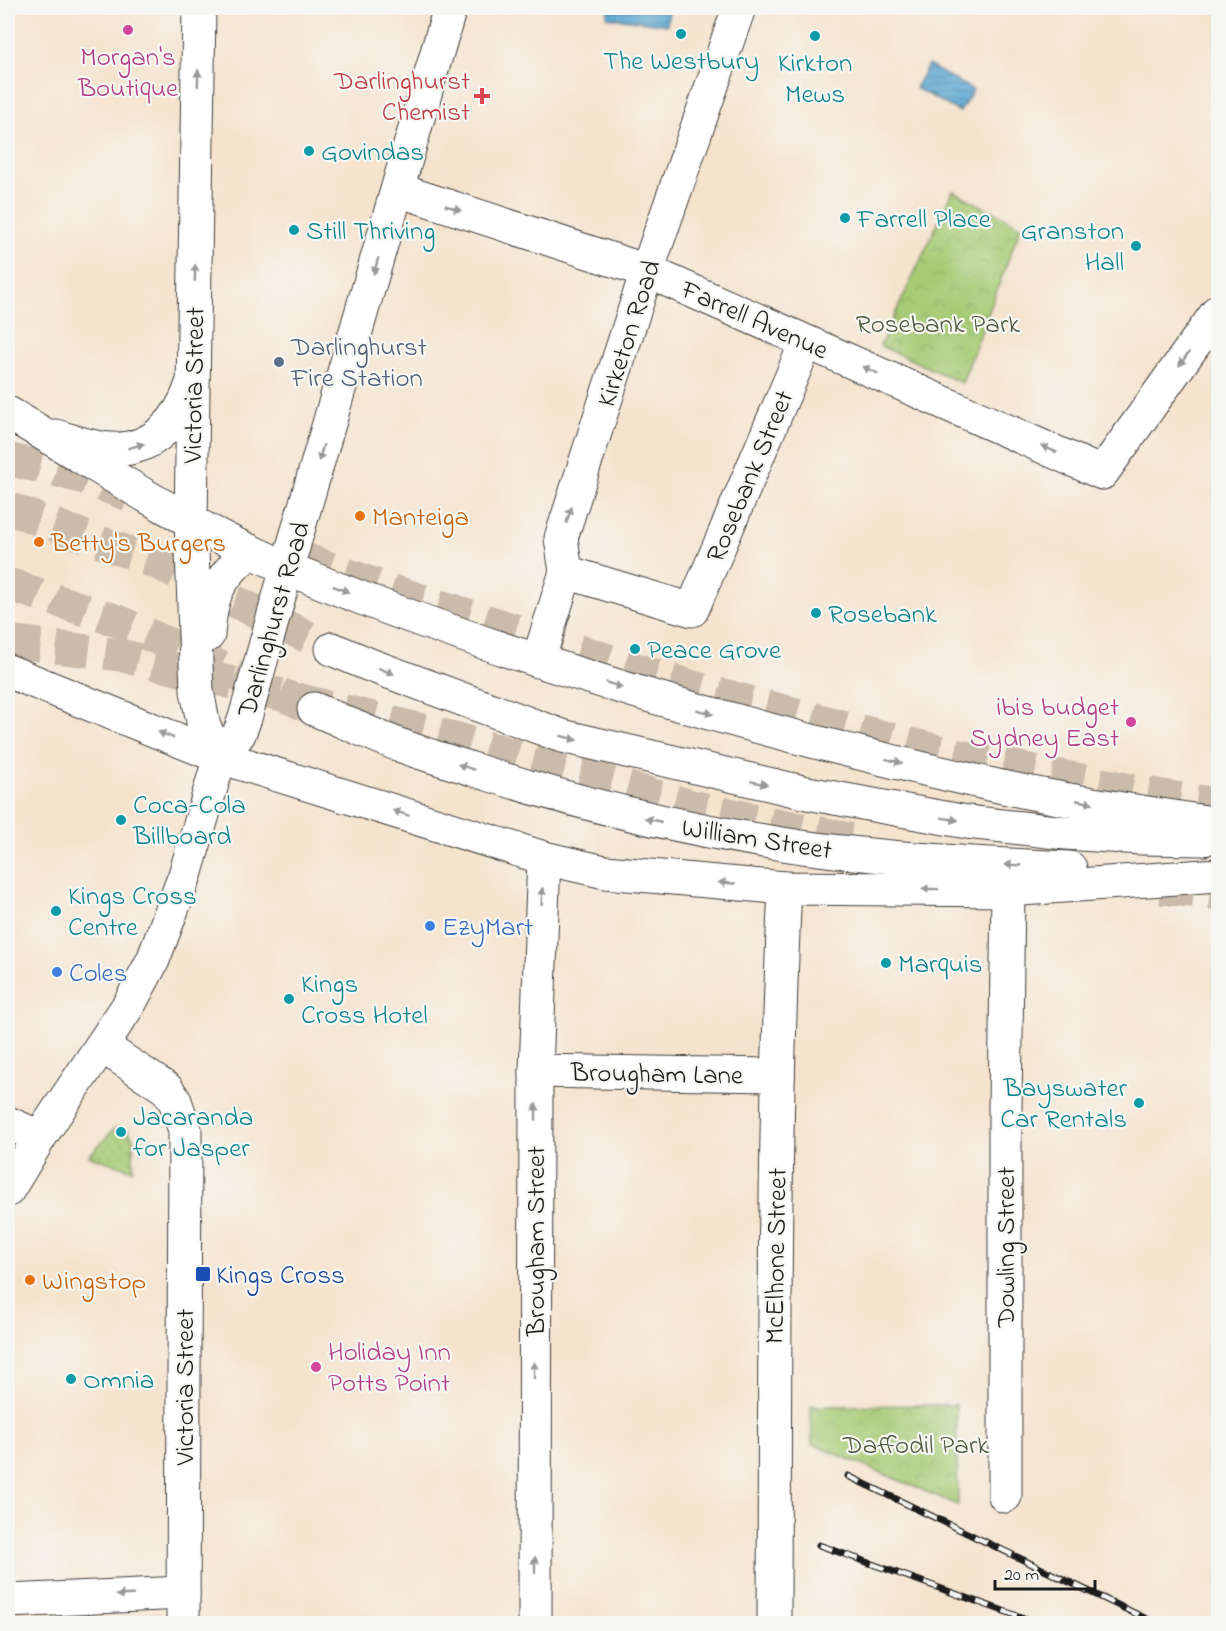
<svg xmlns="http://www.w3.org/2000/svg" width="1226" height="1631" font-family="'Indie Flower',sans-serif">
	<defs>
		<pattern id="grass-dots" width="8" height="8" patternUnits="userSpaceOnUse" patternTransform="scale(1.5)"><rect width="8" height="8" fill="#a7cb75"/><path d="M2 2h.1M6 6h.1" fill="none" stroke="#8fae65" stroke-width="1.8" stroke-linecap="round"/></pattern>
		<pattern id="park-crowns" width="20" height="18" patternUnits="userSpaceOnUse" patternTransform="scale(1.5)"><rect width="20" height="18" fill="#a7cb75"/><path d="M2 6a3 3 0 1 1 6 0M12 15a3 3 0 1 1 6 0" fill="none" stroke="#8fae65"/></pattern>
		<pattern id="water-rules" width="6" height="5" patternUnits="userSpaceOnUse" patternTransform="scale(1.5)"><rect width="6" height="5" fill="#57a4d0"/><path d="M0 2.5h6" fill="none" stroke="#4785a8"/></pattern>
	</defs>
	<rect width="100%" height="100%" fill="#f6f6f2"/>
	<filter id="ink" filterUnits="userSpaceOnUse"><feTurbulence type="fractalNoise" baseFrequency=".0167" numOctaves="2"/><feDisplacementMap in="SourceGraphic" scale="12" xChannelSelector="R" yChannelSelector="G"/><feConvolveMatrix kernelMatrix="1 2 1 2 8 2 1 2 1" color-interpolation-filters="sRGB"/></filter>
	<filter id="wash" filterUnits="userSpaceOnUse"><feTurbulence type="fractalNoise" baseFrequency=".008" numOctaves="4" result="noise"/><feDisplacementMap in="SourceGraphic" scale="24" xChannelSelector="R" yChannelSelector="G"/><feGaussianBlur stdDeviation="1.35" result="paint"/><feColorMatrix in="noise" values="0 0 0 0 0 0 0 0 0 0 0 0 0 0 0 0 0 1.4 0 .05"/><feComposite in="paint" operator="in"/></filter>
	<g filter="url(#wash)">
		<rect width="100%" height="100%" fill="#f5e3ce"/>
		<!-- grass -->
		<path fill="url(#grass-dots)" stroke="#627448" stroke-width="1.5" d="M115,1128l13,2 5,8v32l-44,-14z"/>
		<!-- park -->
		<g fill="url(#park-crowns)" stroke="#627448" stroke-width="1.5">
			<path d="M953,191l68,35 -59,157 -82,-37z"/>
			<path d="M956,1405l2,100 -146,-61 -1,-38z"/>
		</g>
		<!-- water -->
		<g fill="url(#water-rules)" stroke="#3a6076" stroke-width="1.5">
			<path d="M608,8h26l35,5 -2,12 -60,-8z"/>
			<path d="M928,65l45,25 -13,22 -45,-24z"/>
		</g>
	</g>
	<g filter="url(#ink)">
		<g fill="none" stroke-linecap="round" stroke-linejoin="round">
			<!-- primary-tunnel -->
			<g stroke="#cabbaa" stroke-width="33" stroke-dasharray="33 16" stroke-linecap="butt">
				<path d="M8,508l149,55 175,86"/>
				<path d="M8,584l112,38 194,87"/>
			</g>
			<!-- motorway-tunnel -->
			<g stroke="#cabbaa" stroke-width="33" stroke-dasharray="33 16" stroke-linecap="butt">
				<path d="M8,459l73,18 48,18"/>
				<path d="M299,557l91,33 306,98 253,66 213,42 56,8"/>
				<path d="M8,641l112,14 338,84 237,68 163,34"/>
				<path d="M1161,888l57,6"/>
			</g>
			<defs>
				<g id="minor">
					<path d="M398,190l249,81 455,202 116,-162"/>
					<path d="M566,572l126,38 114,-267"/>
					<path d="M538,661l28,-89 -5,-34 86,-267 92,-263"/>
					<path d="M102,1046l65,43 8,12 10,29 -2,494"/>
					<path d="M536,1071l242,4"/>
					<path d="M8,1123l32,14"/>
					<path d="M1005,1496v-388l3,-218"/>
					<path d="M8,1601l175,-8"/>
					<path d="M535,1624l1,-553 8,-213"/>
					<path d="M774,1624c1,-246 -1,-491 11,-736"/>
				</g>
				<g id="tertiary">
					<path d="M199,8l-8,513 6,170 7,36 16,30"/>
					<path d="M55,436c18,5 36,12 55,13 42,3 70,-28 82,-65"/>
					<path d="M208,635c3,-42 10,-56 42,-84"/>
					<path d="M8,1190l32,-53 90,-134 23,-43 32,-85 35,-118 19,-23 6,-16 42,-150 163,-560"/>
				</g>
				<g id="primary">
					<path d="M8,413c76,44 150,94 229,132 86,41 176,73 266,104 159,54 322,98 486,135 76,17 153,28 229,40"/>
					<path d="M332,649l38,16 192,71 245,57 160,29 98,11 76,5 63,1"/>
					<path d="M8,671l212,86 324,101 61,14 180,16 223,2 210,-15"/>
					<path d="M314,709c29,12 58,26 88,37 24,9 49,16 73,24 107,35 216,61 327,77 89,12 178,17 268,21"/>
				</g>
			</defs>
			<!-- minor casing -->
			<use href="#minor" stroke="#3d3a37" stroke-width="35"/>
			<!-- tertiary casing -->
			<use href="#tertiary" stroke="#3d3a37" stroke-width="35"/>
			<!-- primary casing -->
			<use href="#primary" stroke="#3d3a37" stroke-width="35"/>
			<!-- minor -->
			<use href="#minor" stroke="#fff" stroke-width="33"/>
			<!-- tertiary -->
			<use href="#tertiary" stroke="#fff" stroke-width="33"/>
			<!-- primary -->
			<use href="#primary" stroke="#fff" stroke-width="33"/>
			<defs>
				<g id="rail">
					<path d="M848,1476l309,148"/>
					<path d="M819,1545l221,79"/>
				</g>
			</defs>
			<!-- rail casing -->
			<use href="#rail" stroke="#1c1c1c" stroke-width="7"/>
			<!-- rail -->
			<use href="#rail" stroke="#f6f6f2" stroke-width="4.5" stroke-dasharray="14" stroke-linecap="butt"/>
		</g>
		<!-- one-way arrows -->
		<defs><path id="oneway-solid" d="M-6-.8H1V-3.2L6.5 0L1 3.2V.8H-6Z" transform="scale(1.5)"/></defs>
		<g fill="#999">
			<use href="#oneway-solid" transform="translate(198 78) rotate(-89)"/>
			<use href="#oneway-solid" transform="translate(453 208) rotate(18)"/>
			<use href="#oneway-solid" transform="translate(376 266) rotate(106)"/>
			<use href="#oneway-solid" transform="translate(195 273) rotate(-89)"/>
			<use href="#oneway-solid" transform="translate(1184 359) rotate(126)"/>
			<use href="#oneway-solid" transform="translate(870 370) rotate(-157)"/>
			<use href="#oneway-solid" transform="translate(136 446) rotate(-17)"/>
			<use href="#oneway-solid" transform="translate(1049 449) rotate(-156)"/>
			<use href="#oneway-solid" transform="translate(321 453) rotate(106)"/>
			<use href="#oneway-solid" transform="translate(569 515) rotate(-72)"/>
			<use href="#oneway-solid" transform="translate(341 589) rotate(21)"/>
			<use href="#oneway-solid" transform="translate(386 671) rotate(21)"/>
			<use href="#oneway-solid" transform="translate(614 685) rotate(18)"/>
			<use href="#oneway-solid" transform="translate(705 712) rotate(16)"/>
			<use href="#oneway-solid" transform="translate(166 735) rotate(-158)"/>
			<use href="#oneway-solid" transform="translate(569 738) rotate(15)"/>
			<use href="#oneway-solid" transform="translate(894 761) rotate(14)"/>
			<use href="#oneway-solid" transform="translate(466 767) rotate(-162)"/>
			<use href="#oneway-solid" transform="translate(759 783) rotate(12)"/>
			<use href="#oneway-solid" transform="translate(1085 802) rotate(11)"/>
			<use href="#oneway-solid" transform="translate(401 813) rotate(-162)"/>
			<use href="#oneway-solid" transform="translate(950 819) rotate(9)"/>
			<use href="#oneway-solid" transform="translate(653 820) rotate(-167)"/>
			<use href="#oneway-solid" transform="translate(1013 865) rotate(-177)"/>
			<use href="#oneway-solid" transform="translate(727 883) rotate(-175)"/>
			<use href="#oneway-solid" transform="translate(930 889) rotate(-179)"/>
			<use href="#oneway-solid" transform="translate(542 896) rotate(-87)"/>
			<use href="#oneway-solid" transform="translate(536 1112) rotate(-90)"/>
			<use href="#oneway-solid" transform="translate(534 1370) rotate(-90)"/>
			<use href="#oneway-solid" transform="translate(535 1565) rotate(-90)"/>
			<use href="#oneway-solid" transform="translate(125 1595) rotate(178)"/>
		</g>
	</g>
	<!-- markers -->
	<g fill="#d1479c" stroke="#f6f6f2" stroke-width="2">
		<circle cx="128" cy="30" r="6"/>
		<circle cx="1131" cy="722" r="6"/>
		<circle cx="316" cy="1367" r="6"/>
	</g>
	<g fill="#0f9aa8" stroke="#f6f6f2" stroke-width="2">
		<circle cx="681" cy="34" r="6"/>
		<circle cx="815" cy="36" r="6"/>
		<circle cx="309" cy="151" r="6"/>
		<circle cx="845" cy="218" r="6"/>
		<circle cx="294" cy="230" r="6"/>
		<circle cx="1136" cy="246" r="6"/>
		<circle cx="816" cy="613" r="6"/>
		<circle cx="635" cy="649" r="6"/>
		<circle cx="121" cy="820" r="6"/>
		<circle cx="56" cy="911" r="6"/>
		<circle cx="886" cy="963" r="6"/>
		<circle cx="289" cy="999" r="6"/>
		<circle cx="1139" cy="1103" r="6"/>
		<circle cx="121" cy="1132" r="6"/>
		<circle cx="71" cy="1379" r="6"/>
	</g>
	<path fill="#e0444e" stroke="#f6f6f2" stroke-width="2" d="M479 87h6v6h6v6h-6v6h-6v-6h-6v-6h6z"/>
	<circle fill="#5c6f8a" stroke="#f6f6f2" stroke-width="2" cx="279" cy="362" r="6"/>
	<g fill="#e8710a" stroke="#f6f6f2" stroke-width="2">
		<circle cx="360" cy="516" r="6"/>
		<circle cx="39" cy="542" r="6"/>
		<circle cx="30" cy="1280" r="6"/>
	</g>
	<g fill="#3f7fe0" stroke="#f6f6f2" stroke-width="2">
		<circle cx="430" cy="926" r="6"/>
		<circle cx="57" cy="972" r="6"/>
	</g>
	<rect fill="#1a4fb4" stroke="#f6f6f2" stroke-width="2" x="195" y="1266" width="16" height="16" rx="3"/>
	<g text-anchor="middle" stroke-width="4.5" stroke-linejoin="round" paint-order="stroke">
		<!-- hotel labels -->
		<g font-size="27" fill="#b23c85" stroke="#f6f6f2">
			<text x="128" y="65">Morgan's<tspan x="128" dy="31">Boutique</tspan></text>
			<text x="1119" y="715" text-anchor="end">ibis budget<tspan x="1119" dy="31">Sydney East</tspan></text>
			<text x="328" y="1360" text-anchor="start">Holiday Inn<tspan x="328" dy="31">Potts Point</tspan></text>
		</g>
		<!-- culture labels -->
		<g font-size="27" fill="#0d838f" stroke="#f6f6f2" text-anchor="start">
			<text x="681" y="69" text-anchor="middle">The Westbury</text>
			<text x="815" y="71" text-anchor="middle">Kirkton<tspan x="815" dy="31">Mews</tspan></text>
			<text x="321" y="160">Govindas</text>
			<text x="857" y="227">Farrell Place</text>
			<text x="306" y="239">Still Thriving</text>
			<text x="1124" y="239" text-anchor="end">Granston<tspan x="1124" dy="31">Hall</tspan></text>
			<text x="828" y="622">Rosebank</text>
			<text x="647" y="658">Peace Grove</text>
			<text x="133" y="813">Coca-Cola<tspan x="133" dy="31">Billboard</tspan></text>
			<text x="68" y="904">Kings Cross<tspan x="68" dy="31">Centre</tspan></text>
			<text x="898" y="972">Marquis</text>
			<text x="301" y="992">Kings<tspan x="301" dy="31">Cross Hotel</tspan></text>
			<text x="1127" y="1096" text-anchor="end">Bayswater<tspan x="1127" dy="31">Car Rentals</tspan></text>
			<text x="133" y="1125">Jacaranda<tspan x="133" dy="31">for Jasper</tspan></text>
			<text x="83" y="1388">Omnia</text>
		</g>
		<!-- health labels -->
		<g font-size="27" fill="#be3a42" stroke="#f6f6f2" text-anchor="end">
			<text x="470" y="89">Darlinghurst<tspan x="470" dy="31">Chemist</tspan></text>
		</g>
		<!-- street labels -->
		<g font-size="27" fill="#1c1c1c" stroke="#f6f6f2">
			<text transform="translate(755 319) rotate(24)" y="9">Farrell Avenue</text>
			<text transform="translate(628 333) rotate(-72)" y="9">Kirketon Road</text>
			<text transform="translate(193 385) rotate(-89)" y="9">Victoria Street</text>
			<text transform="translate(749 476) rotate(-67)" y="9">Rosebank Street</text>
			<text transform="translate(273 619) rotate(-74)" y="9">Darlinghurst Road</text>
			<text transform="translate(757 838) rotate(9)" y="9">William Street</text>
			<text transform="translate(657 1073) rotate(1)" y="9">Brougham Lane</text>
			<text transform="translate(535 1241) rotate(-90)" y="9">Brougham Street</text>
			<text transform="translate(1005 1247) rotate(-90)" y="9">Dowling Street</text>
			<text transform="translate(775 1256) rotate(-89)" y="9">McElhone Street</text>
			<text transform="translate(184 1387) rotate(-90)" y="9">Victoria Street</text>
		</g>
		<!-- park labels -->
		<g font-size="27" fill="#4d593b" stroke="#f6f6f2">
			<text x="938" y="332">Rosebank Park</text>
			<text x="916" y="1453">Daffodil Park</text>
		</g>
		<!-- service labels -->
		<g font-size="27" fill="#4e5e75" stroke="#f6f6f2" text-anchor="start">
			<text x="291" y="355">Darlinghurst<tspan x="291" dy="31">Fire Station</tspan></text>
		</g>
		<!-- food labels -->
		<g font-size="27" fill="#c56008" stroke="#f6f6f2" text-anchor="start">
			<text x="372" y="525">Manteiga</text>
			<text x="51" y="551">Betty's Burgers</text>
			<text x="42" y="1289">Wingstop</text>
		</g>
		<!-- shop labels -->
		<g font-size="27" fill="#366cbe" stroke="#f6f6f2" text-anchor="start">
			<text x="442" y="935">EzyMart</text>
			<text x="69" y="981">Coles</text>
		</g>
		<!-- transit labels -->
		<g font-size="27" fill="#164399" stroke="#f6f6f2" text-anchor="start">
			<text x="216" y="1283">Kings Cross</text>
		</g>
	</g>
	<!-- margin -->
	<rect width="1226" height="1631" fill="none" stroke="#f6f6f2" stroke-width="30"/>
	<!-- scale -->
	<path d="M995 1580v9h100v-9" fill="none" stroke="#1c1c1c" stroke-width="3"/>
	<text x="1004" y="1580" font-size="18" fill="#1c1c1c" stroke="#f6f6f2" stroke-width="4.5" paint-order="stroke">20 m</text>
</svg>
